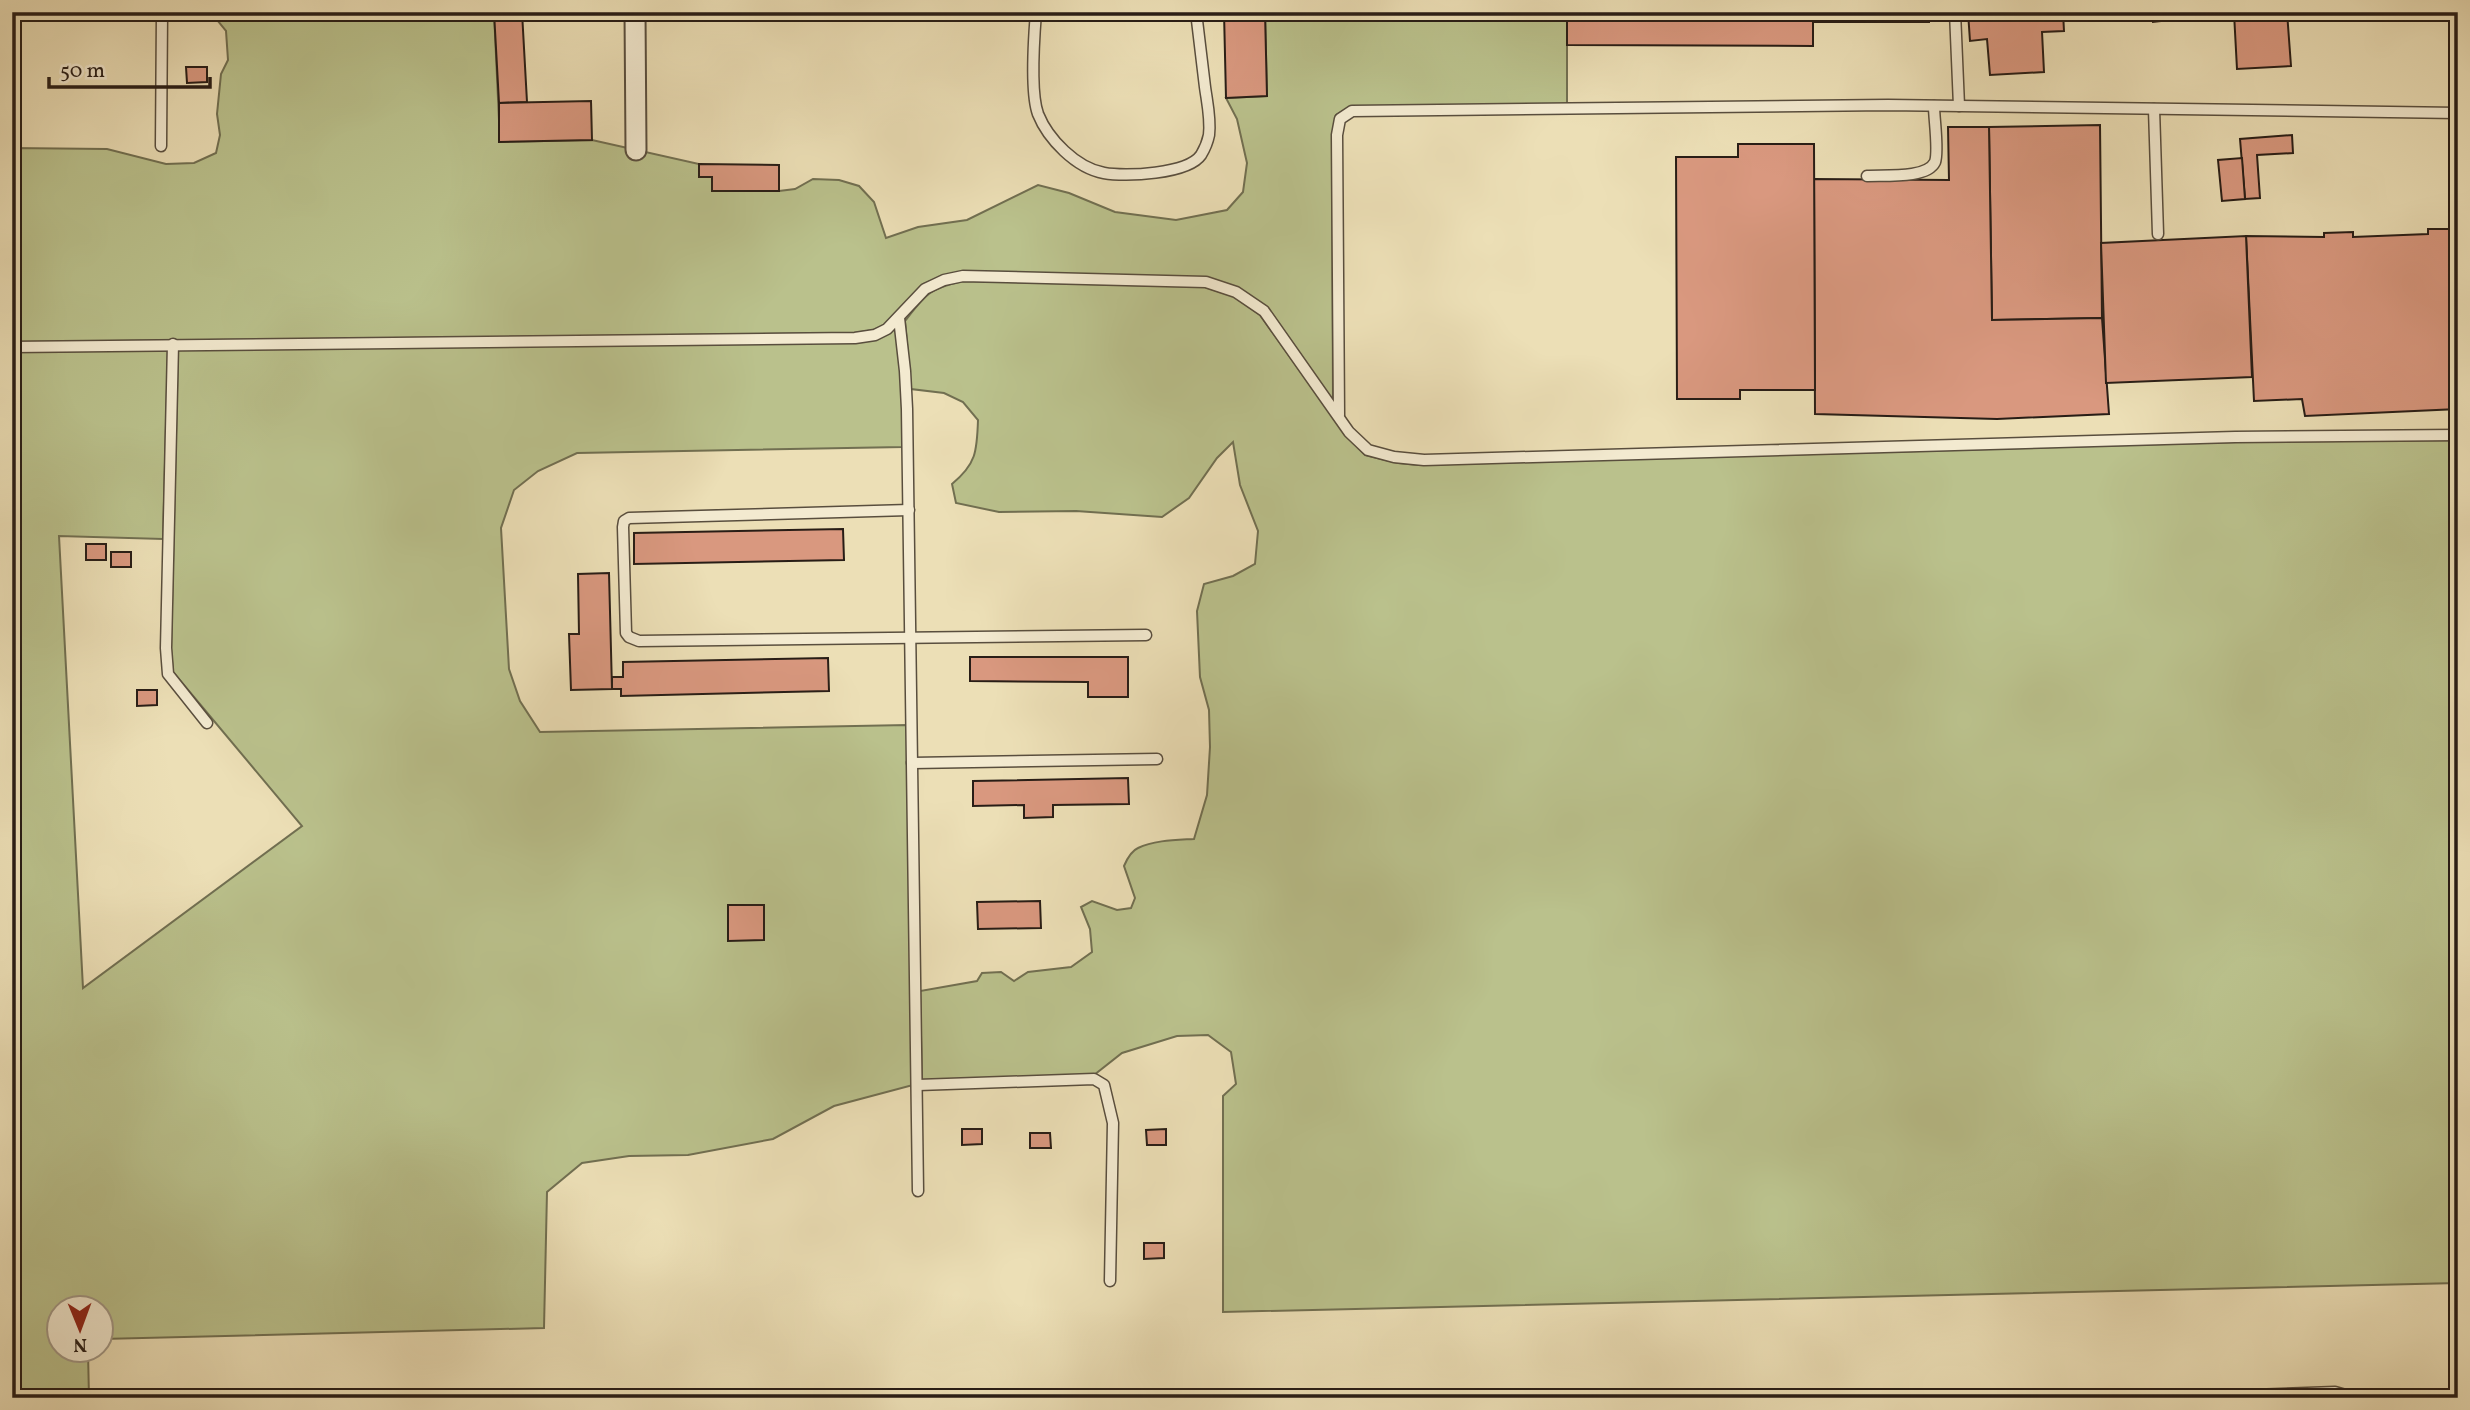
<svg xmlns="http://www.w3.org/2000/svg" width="2470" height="1410" font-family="Vollkorn,serif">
	<rect width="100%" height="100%" fill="#ecdfb6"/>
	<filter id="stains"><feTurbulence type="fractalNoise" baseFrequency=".00286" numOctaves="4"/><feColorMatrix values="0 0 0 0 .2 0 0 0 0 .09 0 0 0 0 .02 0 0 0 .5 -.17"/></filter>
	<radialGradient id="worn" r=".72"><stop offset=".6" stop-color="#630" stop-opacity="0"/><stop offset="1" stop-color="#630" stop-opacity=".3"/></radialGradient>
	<!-- green -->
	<g fill="#bac18c" stroke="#716f51" stroke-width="2">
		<path d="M217,12h277l6,130 92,-2 107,24v13h13v14h67l16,-2 18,-10 26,1 20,6 15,16 12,36 32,-11 49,-7 71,-35 31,8 46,19 61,8 51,-10 16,-18 4,-29 -10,-44 -11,-21 41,-2 -2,-84h302v92l-217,3 -14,8 -4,21 1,265 -65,-93 -30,-20 -31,-10 -267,-1 -17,7 -38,41 -12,5 -19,3 -842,9v-194l95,1 59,15 28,-1 22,-10 4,-18 -3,-21 4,-40 7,-14 -2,-29 -8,-10z"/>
		<path d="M963,281l242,6 28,9 27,19 86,120 19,20 33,8 20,2 819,-23 221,-2v843l-1235,29v-216l13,-12 -5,-32 -23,-17 -31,1 -55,17 -28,22 -172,5 -2,-89 57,-10 5,-8 19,-1 13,9 14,-9 43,-5 21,-15 -2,-23 -9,-22 11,-6 25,9 14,-2 4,-10 -11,-32c3,-7 7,-15 14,-18 16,-8 39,-8 56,-9l13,-44 3,-48 -1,-37 -9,-33 -3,-66 7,-27 29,-8 22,-12 3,-33 -18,-46 -7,-43 -16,16 -28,40 -27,19 -86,-6 -77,1 -43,-9 -4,-19c24,-20 25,-32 26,-64l-15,-18 -19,-9 -33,-4 -6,-68c21,-27 23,-32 58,-40z"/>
		<path d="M896,328l5,43 2,76 -326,6 -39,18 -24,19 -13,38 8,141 11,32 20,31 367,-7 6,360 -79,21 -61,33 -85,16 -59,1 -47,7 -35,29 -3,136 -442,11v-31h-42v42l28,1 1,47h-77v-1046l156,-2 -5,189 -104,-3 24,452 219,-162 -129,-154 -2,-23 7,-300 698,-10z"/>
	</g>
	<!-- building -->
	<g fill="#d9987f" stroke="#281d16" stroke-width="2">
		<path d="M494,12h28l5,90 -28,1z"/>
		<path d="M1224,12h41l2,84 -41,2z"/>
		<path d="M1567,12h246v34l-246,-1z"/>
		<rect x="1813" y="12" width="116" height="10"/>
		<path d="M1968,12h95l1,19 -22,1 2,40 -54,3 -3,-36 -17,2z"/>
		<path d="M2152,12h135l4,54 -54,3 -3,-56 -81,9z"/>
		<path d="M186,67h21v15l-20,1z"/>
		<path d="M591,101l1,39 -93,2v-39z"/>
		<path d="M2100,125l2,193 -110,2 -3,-193z"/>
		<path d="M1948,127h41l3,193 110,-2 7,96 -112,5 -182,-5 -1,-235 135,1z"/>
		<path d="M2292,135l1,18 -36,2 3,43 -15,1 -5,-60z"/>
		<path d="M1738,144h76l1,246h-75v9h-63l-1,-242h62z"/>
		<path d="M2242,158l3,41 -23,2 -4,-41z"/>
		<path d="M699,164l80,1v26h-67v-14h-13z"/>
		<path d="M2428,229h30v180l-153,7 -3,-17 -48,2 -8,-165 78,1v-4l29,-1v5l75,-3z"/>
		<path d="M2246,236l6,141 -146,6 -5,-140z"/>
		<path d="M843,529l1,31 -210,4v-31z"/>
		<rect x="86" y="544" width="20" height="16"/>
		<rect x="111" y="552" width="20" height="15"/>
		<path d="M609,573l3,116 -41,1 -2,-56h10l-1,-60z"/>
		<path d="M970,657h158v40h-40v-15l-118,-1z"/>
		<path d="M828,658l1,33 -208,5v-7h-9v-12h11v-15z"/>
		<path d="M137,690h20v15l-20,1z"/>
		<path d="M1128,778l1,26 -76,1v12l-29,1v-13l-51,1v-25z"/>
		<path d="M1040,901l1,27 -63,1 -1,-27z"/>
		<path d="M728,905h36v35l-36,1z"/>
		<path d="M962,1129h20v15l-20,1z"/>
		<path d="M1166,1129v16h-19l-1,-15z"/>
		<path d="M1030,1133h20l1,15h-21z"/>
		<path d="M1144,1243h20v15l-20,1z"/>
	</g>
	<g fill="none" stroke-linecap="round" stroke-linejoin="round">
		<defs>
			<g id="service">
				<path d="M1036,12c-2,25 -6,80 2,102 10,25 38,54 66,59 21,4 84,1 97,-18 3,-5 7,-15 8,-20 2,-16 -2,-33 -4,-48 -3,-25 -6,-50 -9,-75"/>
				<path d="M1955,12l4,94"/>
				<path d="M2154,109l4,125"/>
				<path d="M161,146l1,-134"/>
				<path d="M1867,176c17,-1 60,3 68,-14 4,-11 -1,-43 -1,-56"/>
				<path d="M899,318l6,53 2,38 11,782"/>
				<path d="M173,344l-7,304 2,26 39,49"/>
				<path d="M12,347l843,-9 20,-3 12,-6 38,-40 19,-9 19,-4 243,6 30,10 28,19 85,121 19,18 26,7 30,3 811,-23 223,-2"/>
				<path d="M1339,415l-2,-280 3,-16 12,-8 536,-6 570,8"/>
				<path d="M909,510l-280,8 -5,3 -1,6 3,106 3,4 10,4 507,-6"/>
				<path d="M912,763l245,-4"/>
				<path d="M918,1085l176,-6 10,6 9,38 -3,158"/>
				<path d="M2167,1398l168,-6 21,6"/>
			</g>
			<path id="minor" d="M635,12l1,138"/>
		</defs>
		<!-- service casing -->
		<use href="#service" stroke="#594e3e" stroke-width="13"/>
		<!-- minor casing -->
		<use href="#minor" stroke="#594e3e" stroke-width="23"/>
		<!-- service -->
		<use href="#service" stroke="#f3ead0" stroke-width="10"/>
		<!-- minor -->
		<use href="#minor" stroke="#f3ead0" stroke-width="19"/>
	</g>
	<!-- margin -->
	<rect width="2470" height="1410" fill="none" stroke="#ecdfb6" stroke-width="42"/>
	<rect x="14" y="14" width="2442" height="1382" fill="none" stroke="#281d16" stroke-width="3.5"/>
	<rect x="21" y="21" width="2428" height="1368" fill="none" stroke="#281d16" stroke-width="2"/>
	<!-- north arrow -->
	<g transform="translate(80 1329) rotate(179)"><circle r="33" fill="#f3ead0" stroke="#a29886" stroke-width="2"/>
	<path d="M0-5L12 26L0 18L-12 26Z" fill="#8f2418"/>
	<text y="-10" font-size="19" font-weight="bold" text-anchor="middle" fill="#281d16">N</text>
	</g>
	<!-- scale -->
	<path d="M49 77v10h161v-10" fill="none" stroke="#281d16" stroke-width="3.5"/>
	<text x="60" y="77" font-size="21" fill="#281d16" stroke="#f3ead0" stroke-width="5" paint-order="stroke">50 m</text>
	<rect width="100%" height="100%" filter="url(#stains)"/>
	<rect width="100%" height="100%" fill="url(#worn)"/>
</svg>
